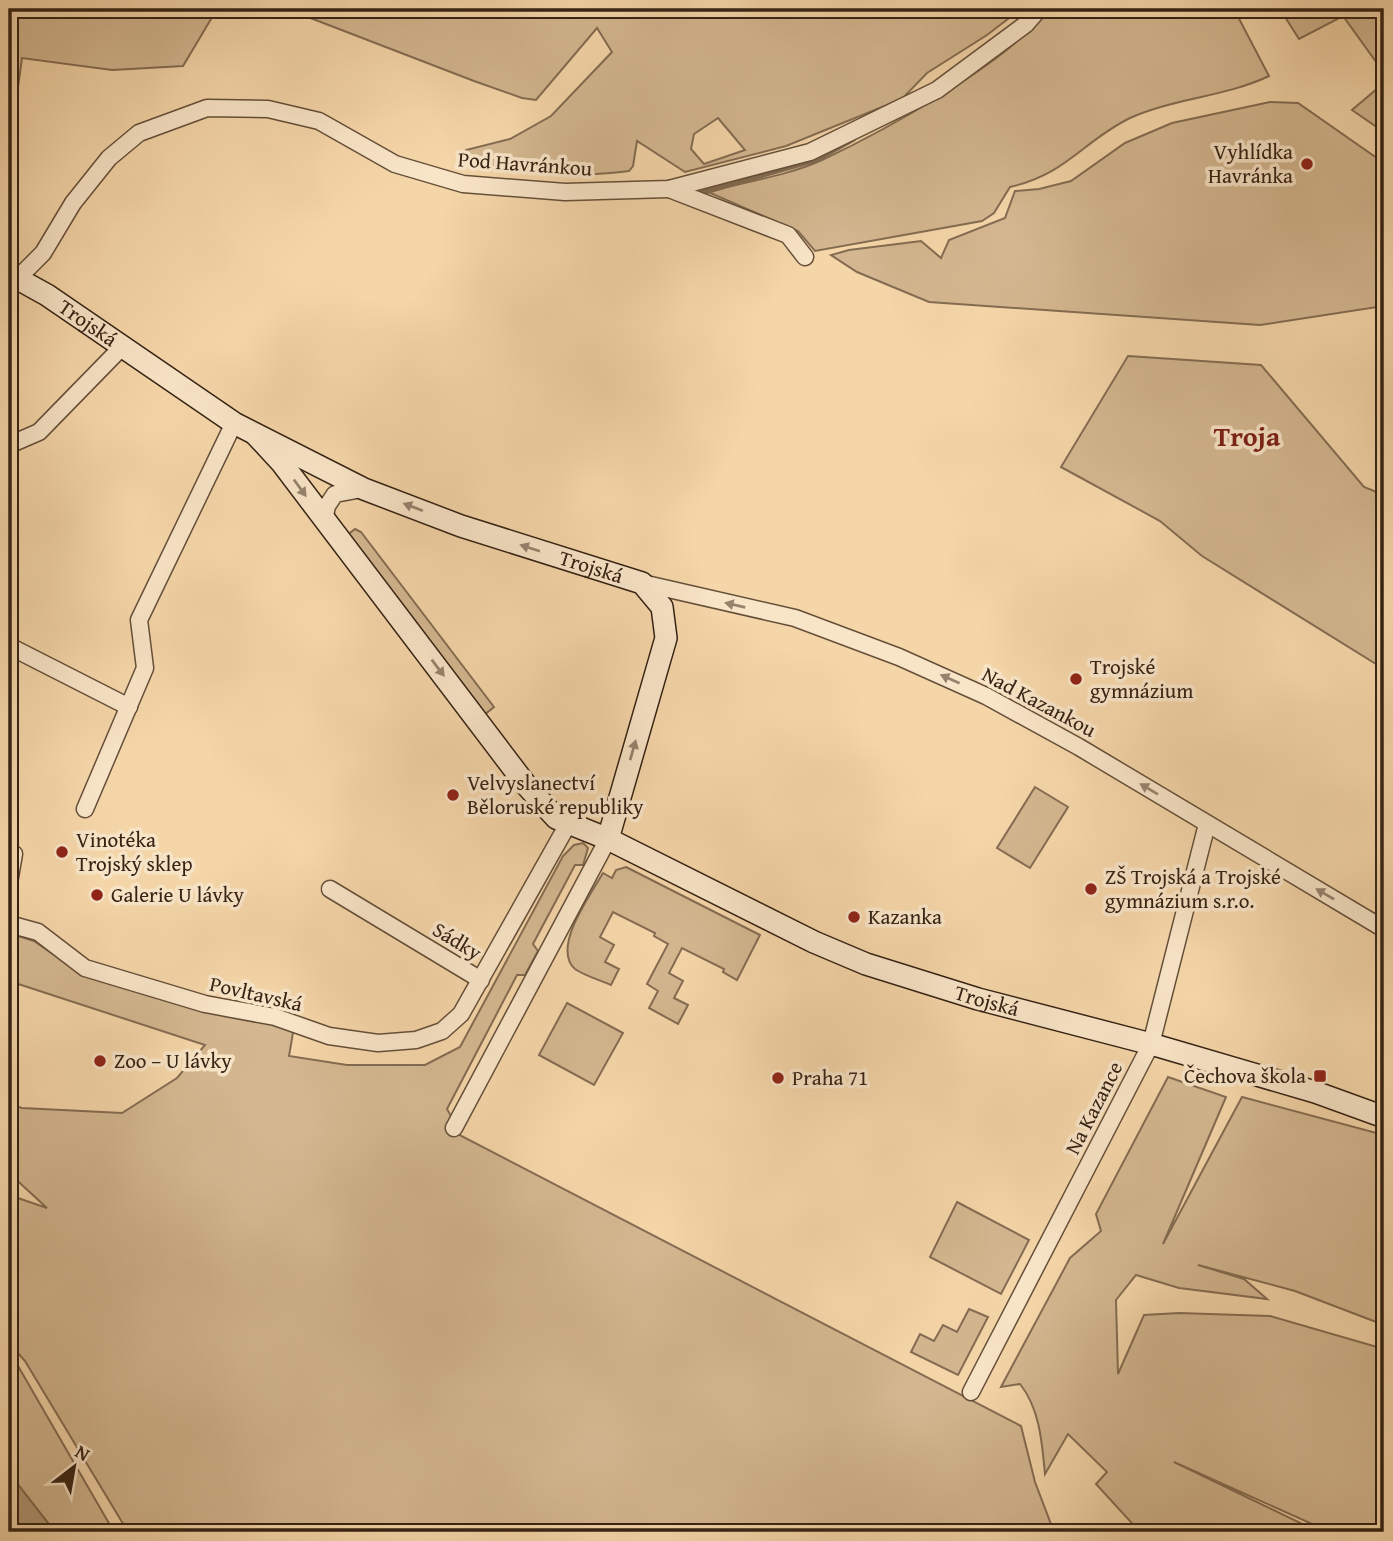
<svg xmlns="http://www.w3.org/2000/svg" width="1393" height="1541" font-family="'Gentium Book Plus',serif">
	<rect width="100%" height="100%" fill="#f5d6a9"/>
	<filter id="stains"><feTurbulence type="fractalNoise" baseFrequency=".00286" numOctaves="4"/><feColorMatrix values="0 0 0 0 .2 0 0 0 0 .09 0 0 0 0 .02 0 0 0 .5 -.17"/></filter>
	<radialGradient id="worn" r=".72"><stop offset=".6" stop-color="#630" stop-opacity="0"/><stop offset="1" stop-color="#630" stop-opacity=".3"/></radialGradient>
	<!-- green -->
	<g fill="#d4b790" stroke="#846c52" stroke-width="2" fill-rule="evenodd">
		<path d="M9,9h208l-34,57 -71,4 -90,-12 -4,29 -9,23z"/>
		<path d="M287,9h734l-34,26 -60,38 -25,26 -116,47 -101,26 -48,-31 -4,25 -4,5c-53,8 -111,-1 -164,-8l1,-13 44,-11 41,-23 61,-64 -15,-24 -61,72 -14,-2 -48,-17zM718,118l27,32 -41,14 -13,-15 3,-15z"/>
		<path d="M1047,9h187l35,67c-44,21 -95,22 -139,42 -47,23 -63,56 -120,69l-16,26 -12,8 -167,30 -17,-20 -90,-39c36,-10 79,-16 114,-32 58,-27 192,-100 225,-151z"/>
		<path d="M1280,9h104v64l-41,-57 -44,23z"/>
		<path d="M1384,83v49l-32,-22z"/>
		<path d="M1270,102l28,1 86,60v143l-124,19 -331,-23 -72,-30 -26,-17 18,-5 72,-9 20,17 8,-18 56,-22 10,-27 24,-2 32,-8 54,-38 47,-20z"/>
		<path d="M1128,356l133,9 103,122 20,8v174l-182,-113 -42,-35 -99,-54z"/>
		<path d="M355,529l6,3 133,175 -10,8 -138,-179z"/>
		<path d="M1035,787l33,20 -38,61 -33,-20z"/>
		<path d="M583,843l5,5 -5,17h-8l-42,79 5,7 -13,24h-8l-70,134 4,7 -5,12 575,298 14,56 19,50h-926l-103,-171 -16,-18v-148l38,13 -38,-35v-69l13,4 100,5 55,-35 28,-33 -196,-64v-48l25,8 35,24 225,62 -5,29 58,9h78l35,-18 103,-191 11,-11z"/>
		<path d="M626,867l134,68 -23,45 -14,-8 1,-3 -42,-21 -13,25 14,8 -9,17 14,7 -10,19 -29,-16 9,-17 -11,-7 21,-40 -14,-8 1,-3 -42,-21 -13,25 14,8 -9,17 14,7 -8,16c-11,-5 -26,-9 -36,-16 -24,-21 16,-75 28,-96l9,5 4,-8z"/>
		<path d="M567,1003l56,30 -29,52 -55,-30z"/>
		<path d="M1168,1077l58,20 -63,147 79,-147 142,38v190l-89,-34 -97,-26 46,14 23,20 -88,-11 -43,-13 -20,25 2,74 26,-59 35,-2 91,3 114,33v183h-54l-156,-70 145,70h-179l-44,-48 11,-12 -39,-38 -23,40c-3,-31 -5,-65 -25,-90l-19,3 69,-129 31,-27 -5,-17z"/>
		<path d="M957,1202l72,38 -28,54 -71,-37z"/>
		<path d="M969,1309l19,8 -30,58 -47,-23 9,-18 14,7 9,-16 14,7z"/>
		<path d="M9,1353l5,6 100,173h-59l-46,-59z"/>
	</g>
	<!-- water -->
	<path fill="#b49976" stroke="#81694f" stroke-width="2" d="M9,1473l46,59h-46z"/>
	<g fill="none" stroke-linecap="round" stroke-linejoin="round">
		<!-- stream -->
		<path stroke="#81694f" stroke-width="6" d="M703,192l114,-33 36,-20"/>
		<defs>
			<g id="street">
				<path d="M669,189l119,46 17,22"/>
				<path d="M9,287l34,-34 30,-50 36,-45 30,-25 68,-25 61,1 51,12 76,43 68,20 102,8 104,-3 141,-37 127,-62 89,-66 13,-15"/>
				<path d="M9,445l30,-13 83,-85"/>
				<path d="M324,521l3,-15 8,-12 27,-5"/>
				<path d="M642,583l153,35 104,39 87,39 93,51 305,182"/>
				<path d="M9,646l120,61"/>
				<path d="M85,809l60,-141 -6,-48 95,-197"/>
				<path d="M9,852l5,2 -5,29"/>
				<path d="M330,889l151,91"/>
				<path d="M9,924l29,8 47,36 120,36 70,13 54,19 49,7 38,-3 26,-9 19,-17 107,-190"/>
				<path d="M454,1128l154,-289"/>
				<path d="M971,1392l180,-348 56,-220"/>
			</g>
			<g id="secondary">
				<path id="s1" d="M9,274l38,21 187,128 130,66 97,37 181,57 20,24 4,31 -58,201"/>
				<path id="s2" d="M256,435l25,27 245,323 30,33 52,21 206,103 52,22 112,35 173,45 164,48 69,25"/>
			</g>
		</defs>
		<!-- street casing -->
		<use href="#street" stroke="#654f39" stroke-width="19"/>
		<!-- secondary casing -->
		<use href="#secondary" stroke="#352214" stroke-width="24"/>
		<!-- street -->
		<use href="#street" stroke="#f8e4c7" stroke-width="16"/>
		<!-- secondary -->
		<use href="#secondary" stroke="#f8e4c7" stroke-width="21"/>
	</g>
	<!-- one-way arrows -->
	<defs><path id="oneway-solid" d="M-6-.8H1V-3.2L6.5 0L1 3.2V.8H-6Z" transform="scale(1.75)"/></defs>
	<g fill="#96836e">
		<use href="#oneway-solid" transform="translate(300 488) rotate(54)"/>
		<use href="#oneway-solid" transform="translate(413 507) rotate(-159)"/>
		<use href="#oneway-solid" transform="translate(530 548) rotate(-162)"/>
		<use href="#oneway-solid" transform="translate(735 605) rotate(-167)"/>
		<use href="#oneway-solid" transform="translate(438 668) rotate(53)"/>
		<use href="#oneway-solid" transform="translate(950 679) rotate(-156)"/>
		<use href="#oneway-solid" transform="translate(633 750) rotate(-74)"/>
		<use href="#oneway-solid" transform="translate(1149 789) rotate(-149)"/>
		<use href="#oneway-solid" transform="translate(1325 894) rotate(-150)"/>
	</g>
	<!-- markers -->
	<g fill="#8f2418" stroke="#f8e4c7" stroke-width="2.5">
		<circle cx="1307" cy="164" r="7"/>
		<circle cx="1076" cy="679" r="7"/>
		<circle cx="453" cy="795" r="7"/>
		<circle cx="62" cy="852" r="7"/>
		<circle cx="1091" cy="889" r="7"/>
		<circle cx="97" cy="895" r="7"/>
		<circle cx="854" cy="917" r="7"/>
		<circle cx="100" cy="1061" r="7"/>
		<rect x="1313" y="1069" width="14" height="14" rx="3.5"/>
		<circle cx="778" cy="1078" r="7"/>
	</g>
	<g text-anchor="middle" stroke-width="7" stroke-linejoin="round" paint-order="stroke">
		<!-- poi labels -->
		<g font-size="21" fill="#352214" stroke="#f8e4c7" text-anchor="start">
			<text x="1293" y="159" text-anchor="end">Vyhlídka<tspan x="1293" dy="24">Havránka</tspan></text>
			<text x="1090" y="674">Trojské<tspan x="1090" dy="24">gymnázium</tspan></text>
			<text x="467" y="790">Velvyslanectví<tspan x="467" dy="24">Běloruské republiky</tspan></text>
			<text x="76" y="847">Vinotéka<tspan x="76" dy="24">Trojský sklep</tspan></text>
			<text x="1105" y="884">ZŠ Trojská a Trojské<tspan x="1105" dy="24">gymnázium s.r.o.</tspan></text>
			<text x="111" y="902">Galerie U lávky</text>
			<text x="868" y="924">Kazanka</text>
			<text x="114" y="1068">Zoo – U lávky</text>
			<text x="1306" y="1083" text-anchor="end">Čechova škola</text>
			<text x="792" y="1085">Praha 71</text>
		</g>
		<!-- street labels -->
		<g font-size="21" fill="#352214" stroke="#f8e4c7">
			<text transform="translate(525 164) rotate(4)" y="7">Pod Havránkou</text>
			<text dy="7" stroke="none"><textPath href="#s1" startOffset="93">Trojská</textPath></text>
			<text dy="7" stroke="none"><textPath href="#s1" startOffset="656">Trojská</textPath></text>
			<text transform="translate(1039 702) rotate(28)" y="7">Nad Kazankou</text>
			<text transform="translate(457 941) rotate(31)" y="7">Sádky</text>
			<text transform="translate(256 994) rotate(13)" y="7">Povltavská</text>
			<text dy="7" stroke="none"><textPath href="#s2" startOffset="956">Trojská</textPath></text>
			<text transform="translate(1094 1108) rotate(-63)" y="7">Na Kazance</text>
		</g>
		<!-- district labels -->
		<g font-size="28" font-weight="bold" fill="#7a1f14" stroke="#f8e4c7">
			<text x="1247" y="446">Troja</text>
		</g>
	</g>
	<!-- margin -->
	<rect width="1393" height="1541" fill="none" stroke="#f5d6a9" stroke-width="35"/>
	<rect x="10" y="10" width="1372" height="1520" fill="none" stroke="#352214" stroke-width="3.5"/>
	<rect x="18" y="18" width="1358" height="1506" fill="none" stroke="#352214" stroke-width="2"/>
	<!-- north arrow -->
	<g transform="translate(74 1467) rotate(31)" stroke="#f8e4c7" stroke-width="5" paint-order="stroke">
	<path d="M0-5L12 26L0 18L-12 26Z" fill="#352214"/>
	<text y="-10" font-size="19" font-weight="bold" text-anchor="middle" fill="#352214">N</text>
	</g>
	<rect width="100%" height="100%" filter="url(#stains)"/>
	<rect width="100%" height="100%" fill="url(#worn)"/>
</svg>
